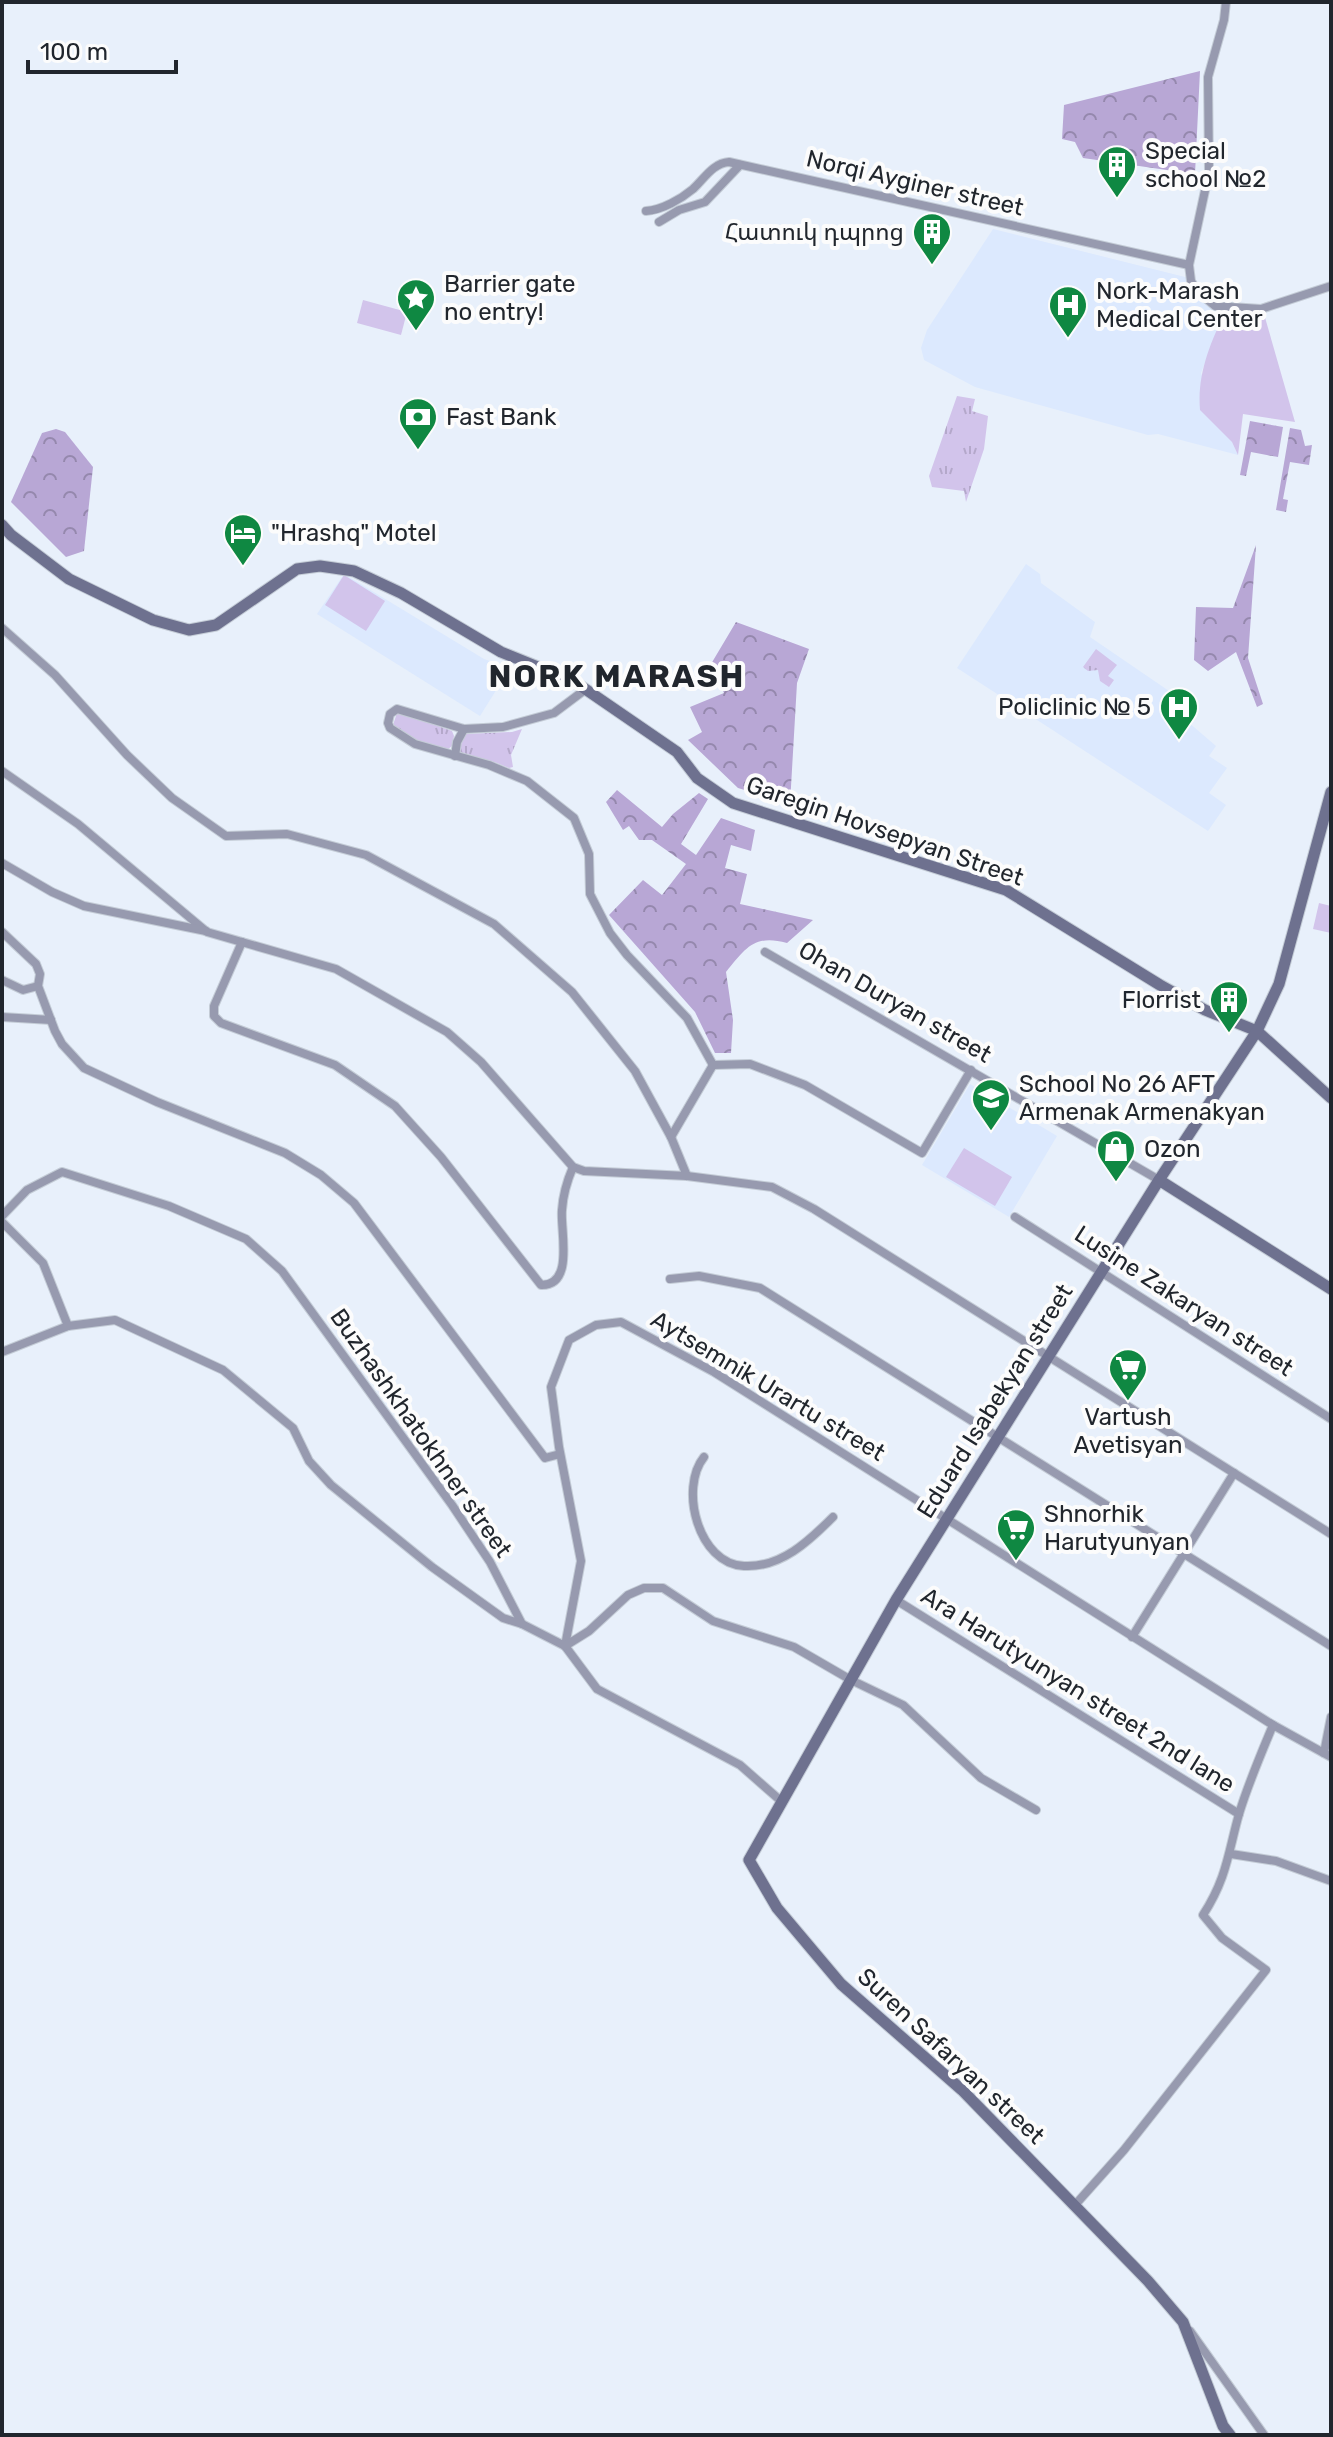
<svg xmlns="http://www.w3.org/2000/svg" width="1333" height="2437" font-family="Rubik,'Noto Sans Armenian',sans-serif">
	<defs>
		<pattern id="grass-tufts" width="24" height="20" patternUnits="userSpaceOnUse" patternTransform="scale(2)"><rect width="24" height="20" fill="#d2c4eb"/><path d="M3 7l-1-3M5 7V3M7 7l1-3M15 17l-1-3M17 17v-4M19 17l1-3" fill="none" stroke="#b4a8ca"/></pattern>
		<pattern id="forest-crowns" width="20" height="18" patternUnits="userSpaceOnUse" patternTransform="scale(2)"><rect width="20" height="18" fill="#b8a7d5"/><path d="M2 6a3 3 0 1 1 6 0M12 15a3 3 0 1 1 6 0" fill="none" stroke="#9588ad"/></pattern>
	</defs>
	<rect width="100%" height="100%" fill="#e8f0fb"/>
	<!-- built -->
	<g fill="#dce9fe">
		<path d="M993,229l196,49 7,17 18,15 11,2 -24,61 37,82 -80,-21 -10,1 -173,-48 -51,-27 -3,-12 6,-18z"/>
		<path d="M1026,564l14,10 1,9 54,39 -5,15 82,56 -6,10 50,43 -7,10 18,12 -18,25 17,12 -18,26 -251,-163z"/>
		<path d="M344,574l140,85 26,9 -30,48 -163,-102z"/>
		<path d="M970,1084l87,52 -48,81 -87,-52z"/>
	</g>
	<!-- grass -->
	<g fill="url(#grass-tufts)">
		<path d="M957,396l18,3 -3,12 16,5 -4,33 -18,53 -2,-11 -32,-4 -3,-11z"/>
		<path d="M1096,649l21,16 -9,11 6,4 -5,7 -9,-6 -2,-11 -10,1 -5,-4z"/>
		<path d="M397,713l8,1 47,17 2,5 -2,10 -5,4 -35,-11 -19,-14z"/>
		<path d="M522,729l-11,26 2,12 -4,1 -12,-5 -37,-10 -1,-7 7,-12 46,-2z"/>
	</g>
	<!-- forest -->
	<g fill="url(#forest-crowns)">
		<path d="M1200,71l-5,103 -112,-16 -8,-16 -13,-3 2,-34z"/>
		<path d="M1250,421l33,6 -5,30 -27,-5 -5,24 -6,-1z"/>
		<path d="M1290,428l11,2 4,16 7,-1 -3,20 -19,-3 -7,37 5,1 -2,12 -10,-2z"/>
		<path d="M56,429l9,3 28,35 -9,84 -18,6 -55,-55 31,-69z"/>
		<path d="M1256,545l-8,113 15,46 -6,3 -21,-55 -28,19 -14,-11 2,-53 37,1z"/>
		<path d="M736,622l73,27 -12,34 -7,121 -52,-16 -50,-48 14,-8 -12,-25 34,-14 -13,-29z"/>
		<path d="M617,790l45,37 11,-13 26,-21 9,6 -27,45 15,11 25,-37 34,12 -4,21 -20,-6 -6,23 22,6 -7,30 73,16 -26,23c-33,-9 -41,5 -61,29l7,48 -2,33h-16l-20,-41 -86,-97 34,-35 19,15 24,-31 -34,-24h-13l-10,-14 -6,4 -17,-28z"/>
	</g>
	<!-- green -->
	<g fill="#d2c4eb">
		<path d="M363,300l44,12 -6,23 -44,-12z"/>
		<path d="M1225,312l39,2 31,108 -52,-8 -5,41 -6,-13 -32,-32c-3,-36 10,-66 25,-98z"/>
		<path d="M344,575l41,26 -19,30 -41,-26z"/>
		<path d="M1319,903l12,3v27l-18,-4z"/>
		<path d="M964,1148l48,29 -17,29 -49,-29z"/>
	</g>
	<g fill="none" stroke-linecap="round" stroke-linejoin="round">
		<defs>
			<g id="street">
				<path d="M1226,2l-2,18 -16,57 1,95 -20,93 2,16 6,10 18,15 46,3 70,-23"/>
				<path d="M646,211c16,-1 35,-12 47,-22 11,-10 20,-26 36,-27l460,103"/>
				<path d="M659,222l20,-12 26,-8 35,-37"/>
				<path d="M2,628l53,47 72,80 45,43 54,38 61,-2 79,21 128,69 78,68 63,79 36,66 16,39"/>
				<path d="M586,689l-32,24 -51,14 -39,2 -67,-20 -7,5 -2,9 2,5 25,16 74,21 38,16 47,37 15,36 1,40 20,39 17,22 60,63 26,47"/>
				<path d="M455,756l2,-14 7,-13"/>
				<path d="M2,771l76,53 129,108 129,37 111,63 34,30 92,105 11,4 103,5 85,11 42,22 517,325"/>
				<path d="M2,863l50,29 32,14 122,25"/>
				<path d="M2,932l34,32 4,10 -2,12 17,45 7,13 22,24 73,34 128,51 36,22 33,28 191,255 15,-4"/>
				<path d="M242,942l-28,64v10l7,7 114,42 60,41 46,51 100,128c34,1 19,-55 21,-75 1,-16 5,-29 11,-43"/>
				<path d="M765,952l394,228"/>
				<path d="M2,980l21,10 15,-4"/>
				<path d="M2,1017l49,3"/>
				<path d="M713,1065l37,-1 55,21 117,68 49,-83"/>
				<path d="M671,1137l42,-72"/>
				<path d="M2,1216l25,-26 35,-18 107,34 77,33 36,32 170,234 38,57 32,62 43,22 32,43 143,76 41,36"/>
				<path d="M1015,1217l316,202"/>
				<path d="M2,1222l41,41 25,63"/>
				<path d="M670,1279l29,-3 61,12 571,358"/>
				<path d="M2,1352l66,-26 47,-6 108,50 70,58 16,33 22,24 101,82 71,51 19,6"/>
				<path d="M704,1457c-25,31 -6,107 40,109 37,2 65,-25 89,-49"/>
				<path d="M896,1600l343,214"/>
				<path d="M1132,1637l102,-164"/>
				<path d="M565,1646l16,-85 -22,-114 -8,-60 18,-47 27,-15 25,-3 93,50 559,353 58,32"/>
				<path d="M565,1646l24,-15 39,-36 16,-7h19l50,33 81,26 57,33 52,25 78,73 55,32"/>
				<path d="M1324,1753l7,-36"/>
				<path d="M1231,1854l45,7 55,20"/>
				<path d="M1075,2205l49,-55 142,-180 -44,-32 -19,-23c24,-37 25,-62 36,-101 9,-30 22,-60 34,-89"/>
				<path d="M1190,2331l74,104"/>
			</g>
			<g id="secondary">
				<path d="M2,525l9,10 58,44 84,41 36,10 27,-5 81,-56 23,-3 34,5 47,22 100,59 74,30 102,70 20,26 36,25 273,87 154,95 45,25 52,21 74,67"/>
				<path d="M1159,1180l172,109"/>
				<path d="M1230,2435l-7,-9 -40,-104 -35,-41 -186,-191 -121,-106 -64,-76 -28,-48 147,-260 263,-420 98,-149 22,-47 52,-192"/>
			</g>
		</defs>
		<!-- street casing -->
		<use href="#street" stroke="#c4ccd6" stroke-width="10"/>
		<!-- secondary casing -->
		<use href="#secondary" stroke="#c4ccd6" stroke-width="13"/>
		<!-- street -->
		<use href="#street" stroke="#979aaf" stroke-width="8"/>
		<!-- secondary -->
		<use href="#secondary" stroke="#6e718f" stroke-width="11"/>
	</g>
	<!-- icons -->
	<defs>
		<symbol id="building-pin" viewBox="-11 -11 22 30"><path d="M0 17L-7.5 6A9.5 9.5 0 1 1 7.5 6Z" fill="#0f8842" stroke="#fcfcfc"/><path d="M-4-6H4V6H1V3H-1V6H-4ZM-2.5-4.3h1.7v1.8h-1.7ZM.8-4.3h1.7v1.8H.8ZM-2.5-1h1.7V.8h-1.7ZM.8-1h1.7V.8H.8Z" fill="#fff"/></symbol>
		<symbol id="sight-pin" viewBox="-11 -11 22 30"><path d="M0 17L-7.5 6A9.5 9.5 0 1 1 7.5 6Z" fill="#0f8842" stroke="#fcfcfc"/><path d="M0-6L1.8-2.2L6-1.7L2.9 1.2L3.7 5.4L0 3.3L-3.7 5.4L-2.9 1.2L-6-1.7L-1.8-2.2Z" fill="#fff"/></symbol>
		<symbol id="hospital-pin" viewBox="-11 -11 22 30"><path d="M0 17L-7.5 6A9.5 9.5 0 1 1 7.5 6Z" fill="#0f8842" stroke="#fcfcfc"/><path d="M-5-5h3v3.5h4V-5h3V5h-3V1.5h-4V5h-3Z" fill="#fff"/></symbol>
		<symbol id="bank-pin" viewBox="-11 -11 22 30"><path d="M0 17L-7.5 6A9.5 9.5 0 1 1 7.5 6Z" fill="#0f8842" stroke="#fcfcfc"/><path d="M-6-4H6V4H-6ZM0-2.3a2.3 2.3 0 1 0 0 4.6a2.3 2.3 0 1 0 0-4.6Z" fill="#fff"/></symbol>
		<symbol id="hotel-pin" viewBox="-11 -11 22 30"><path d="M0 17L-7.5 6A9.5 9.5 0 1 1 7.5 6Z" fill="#0f8842" stroke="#fcfcfc"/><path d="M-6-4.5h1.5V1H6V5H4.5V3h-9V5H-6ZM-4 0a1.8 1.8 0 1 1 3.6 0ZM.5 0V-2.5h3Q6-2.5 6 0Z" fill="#fff"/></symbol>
		<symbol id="school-pin" viewBox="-11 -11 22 30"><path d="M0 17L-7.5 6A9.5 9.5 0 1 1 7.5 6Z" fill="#0f8842" stroke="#fcfcfc"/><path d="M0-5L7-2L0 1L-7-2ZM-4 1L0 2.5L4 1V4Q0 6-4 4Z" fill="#fff"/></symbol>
		<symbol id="shop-pin" viewBox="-11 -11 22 30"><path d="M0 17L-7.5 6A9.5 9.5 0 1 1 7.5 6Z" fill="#0f8842" stroke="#fcfcfc"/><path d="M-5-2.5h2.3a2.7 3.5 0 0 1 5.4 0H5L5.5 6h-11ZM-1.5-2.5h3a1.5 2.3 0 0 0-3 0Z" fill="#fff"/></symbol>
		<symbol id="supermarket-pin" viewBox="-11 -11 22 30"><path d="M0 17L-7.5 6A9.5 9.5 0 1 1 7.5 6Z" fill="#0f8842" stroke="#fcfcfc"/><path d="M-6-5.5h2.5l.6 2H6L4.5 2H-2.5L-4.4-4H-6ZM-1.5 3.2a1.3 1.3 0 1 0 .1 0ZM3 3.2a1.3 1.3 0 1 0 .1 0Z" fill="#fff"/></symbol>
	</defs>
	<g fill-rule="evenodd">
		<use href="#building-pin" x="1095" y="143" width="44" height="60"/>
		<use href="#building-pin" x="910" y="210" width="44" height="60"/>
		<use href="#sight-pin" x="394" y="276" width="44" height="60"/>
		<use href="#hospital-pin" x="1046" y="283" width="44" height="60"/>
		<use href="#bank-pin" x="396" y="395" width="44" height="60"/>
		<use href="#hotel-pin" x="221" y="511" width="44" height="60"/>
		<use href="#hospital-pin" x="1157" y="685" width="44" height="60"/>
		<use href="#building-pin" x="1207" y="978" width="44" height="60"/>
		<use href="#school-pin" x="969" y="1076" width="44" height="60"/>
		<use href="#shop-pin" x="1094" y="1127" width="44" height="60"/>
		<use href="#supermarket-pin" x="1106" y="1346" width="44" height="60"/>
		<use href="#supermarket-pin" x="994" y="1506" width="44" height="60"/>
	</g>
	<g text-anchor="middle" stroke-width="8" stroke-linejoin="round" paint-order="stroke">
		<!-- poi labels -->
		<g font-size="24" fill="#21262d" stroke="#fcfcfc" text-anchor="start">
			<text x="1145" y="159">Special<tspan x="1145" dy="28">school №2</tspan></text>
			<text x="904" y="240" text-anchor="end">Հատուկ դպրոց</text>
			<text x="444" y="292">Barrier gate<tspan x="444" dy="28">no entry!</tspan></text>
			<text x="1096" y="299">Nork-Marash<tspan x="1096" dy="28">Medical Center</tspan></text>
			<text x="446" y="425">Fast Bank</text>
			<text x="271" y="541">"Hrashq" Motel</text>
			<text x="1151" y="715" text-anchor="end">Policlinic № 5</text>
			<text x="1201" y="1008" text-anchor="end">Florrist</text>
			<text x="1019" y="1092">School No 26 AFT<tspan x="1019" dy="28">Armenak Armenakyan</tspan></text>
			<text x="1144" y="1157">Ozon</text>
			<text x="1128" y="1425" text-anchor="middle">Vartush<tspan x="1128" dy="28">Avetisyan</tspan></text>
			<text x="1044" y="1522">Shnorhik<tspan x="1044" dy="28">Harutyunyan</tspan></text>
		</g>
		<!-- street labels -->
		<g font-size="24" fill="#21262d" stroke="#fcfcfc">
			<text transform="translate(915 183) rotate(13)" y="8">Norqi Ayginer street</text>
			<text transform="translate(885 831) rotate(19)" y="8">Garegin Hovsepyan Street</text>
			<text transform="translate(895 1002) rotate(30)" y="8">Ohan Duryan street</text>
			<text transform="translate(1184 1301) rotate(33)" y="8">Lusine Zakaryan street</text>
			<text transform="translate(768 1386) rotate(31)" y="8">Aytsemnik Urartu street</text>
			<text transform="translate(995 1401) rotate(-58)" y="8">Eduard Isabekyan street</text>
			<text transform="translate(421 1433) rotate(55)" y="8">Buzhashkhatokhner street</text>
			<text transform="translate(1078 1690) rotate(32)" y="8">Ara Harutyunyan street 2nd lane</text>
			<text transform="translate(951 2056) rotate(43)" y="8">Suren Safaryan street</text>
		</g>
		<!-- district labels -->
		<g font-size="32" font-weight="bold" letter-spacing="2" fill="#21262d" stroke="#fcfcfc">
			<text x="617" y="687">NORK MARASH</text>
		</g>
	</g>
	<!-- border -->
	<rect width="1333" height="2437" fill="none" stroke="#21262d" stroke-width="8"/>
	<!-- scale -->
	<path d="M28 60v12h148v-12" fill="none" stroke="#21262d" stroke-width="4"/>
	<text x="40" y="60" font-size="24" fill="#21262d" stroke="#fcfcfc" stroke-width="6" paint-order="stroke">100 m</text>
</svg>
